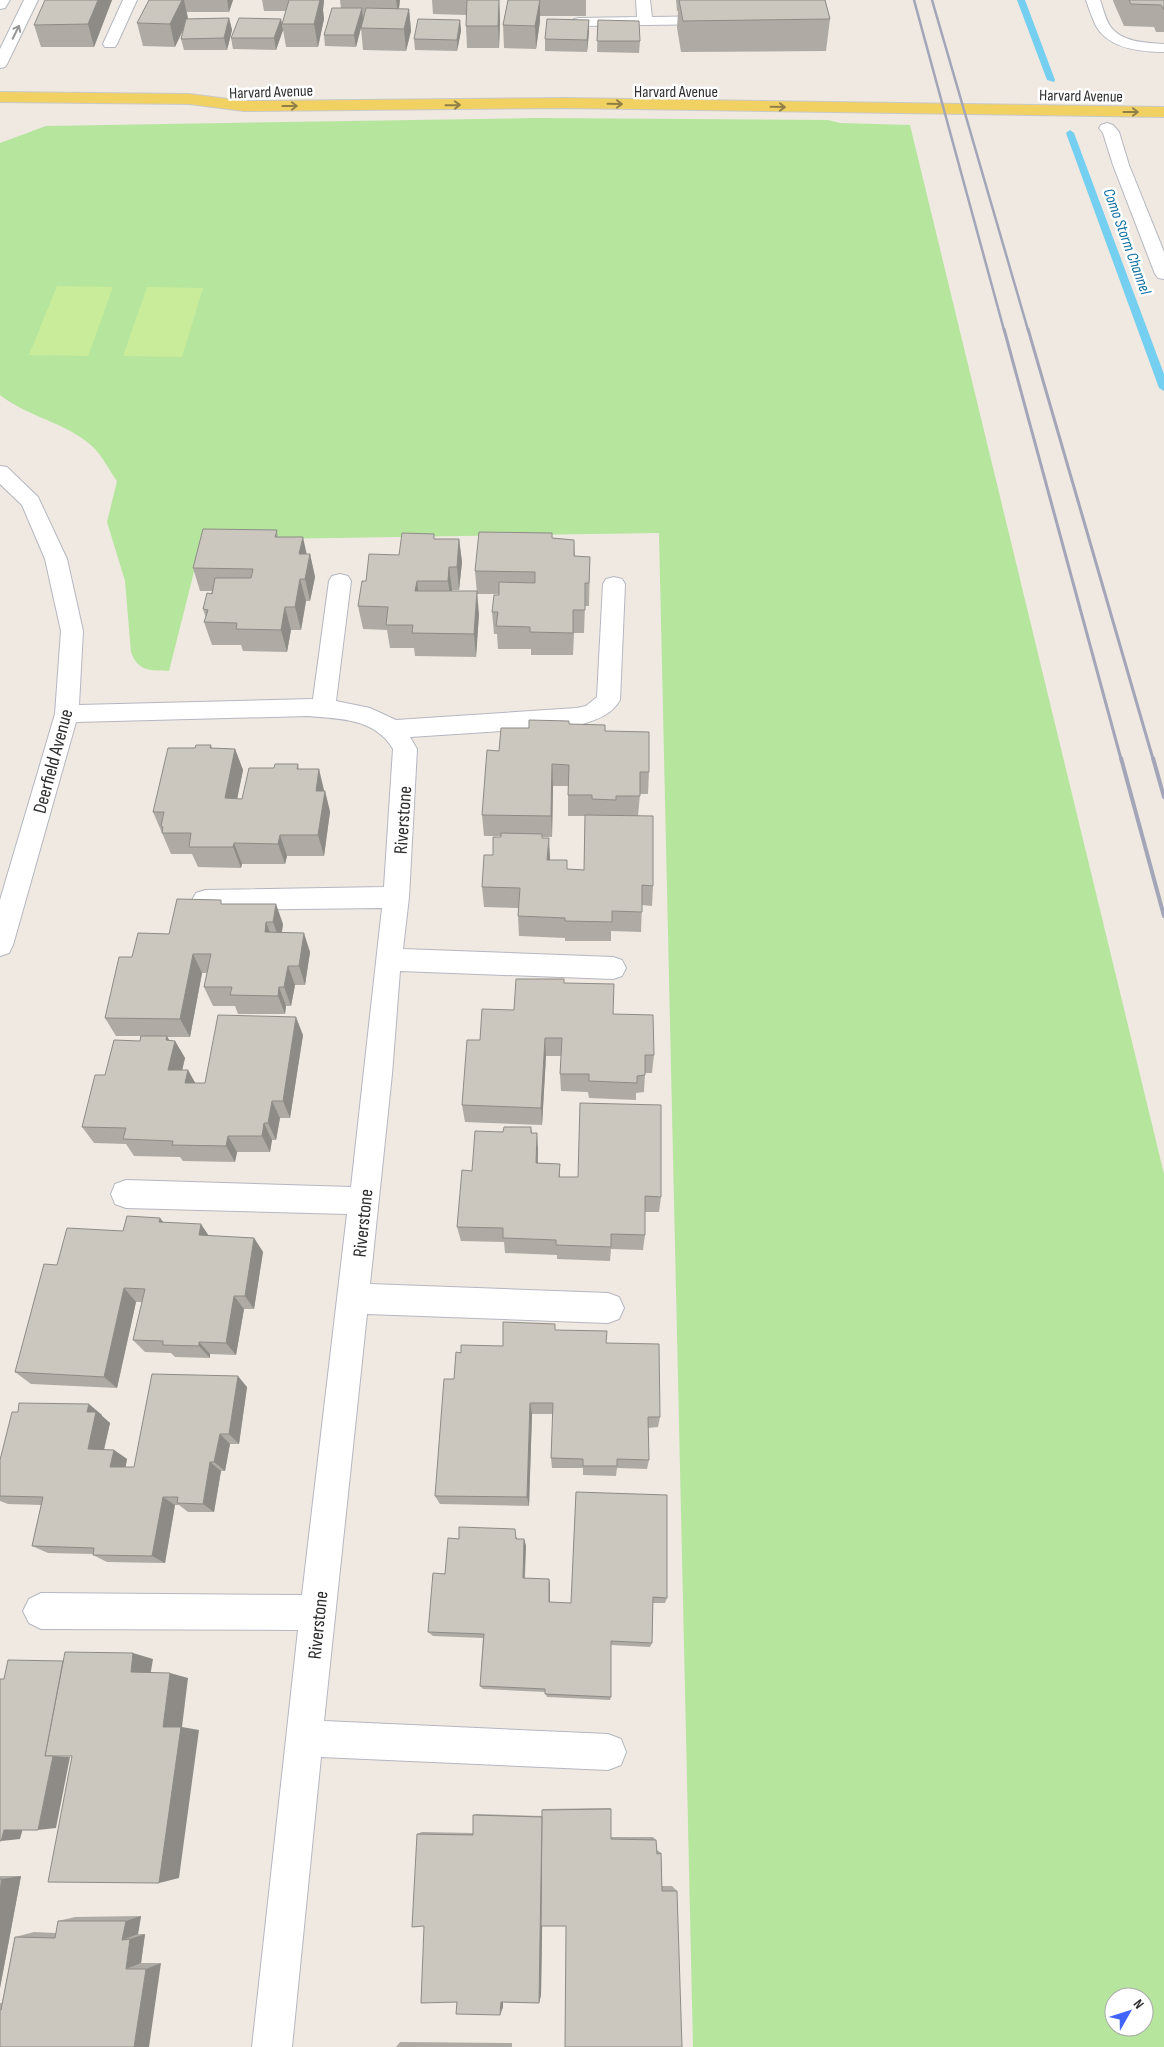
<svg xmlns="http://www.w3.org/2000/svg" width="1164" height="2047" font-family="'Sofia Sans Condensed',sans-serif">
	<rect width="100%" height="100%" fill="#efe9e1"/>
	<!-- green -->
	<path fill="#b6e59e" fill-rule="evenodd" d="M536,118l292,2 12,3 70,2 254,1049v873h-471l-34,-1514 -457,7 -33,131c-19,-1 -31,1 -38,-19l-6,-71 -18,-59 10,-41c-8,-11 -15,-26 -25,-35 -27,-24 -64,-29 -92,-51v-252l46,-17zM1114,1997h30v30h-30z"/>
	<!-- pitch -->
	<g fill="#c9ec9a">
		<path d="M57,286l56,1 -25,69 -59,-1z"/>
		<path d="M147,287l56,1 -21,69 -59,-1z"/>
	</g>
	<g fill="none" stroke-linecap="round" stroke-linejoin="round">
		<!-- stream -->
		<g fill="#75cff0" fill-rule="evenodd">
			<path d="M1017,0h8l30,80 -1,2 -7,-2z"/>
			<path d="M1070,130l4,3 90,241v17l-5,-3 -93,-255z"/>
		</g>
		<defs>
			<g id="minor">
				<path d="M0,0h10l-5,8 -5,1z"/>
				<path d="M24,0h14l-31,64 -2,3 -5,1v-19z"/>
				<path d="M123,0h14l-20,44 -2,3h-10l-2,-3z"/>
				<path d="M636,0h14l2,17 63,-1 5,1 2,3 -2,3 -5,1 -136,2 -5,-1 -2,-3 2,-3 5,-1 58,-1z"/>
				<path d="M1086,0h14c3,8 5,18 10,26 11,16 36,17 54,18v8c-23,0 -55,-3 -68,-26 -4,-8 -7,-17 -10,-26z"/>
				<path d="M1107,123l6,2 6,7 10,33 35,87v27l-6,-1 -3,-4 -42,-109 -10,-32 -4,-5 2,-3z"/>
				<path d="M0,466l7,1 31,30 29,62 16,72 -4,74 234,-6 16,-118 3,-5 8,-2 8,2 3,5 -15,120 34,7 26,12 181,-12 9,-2 11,-9 6,-113 3,-5 8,-2 8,2 3,5 -5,116c-10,17 -26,20 -43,26l-167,11 7,12 -8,148 -6,52 210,8 9,3 4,8 -4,8 -9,3 -213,-8 -8,103 -22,210 238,9 11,4 5,11 -5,11 -11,4 -241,-9 -43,407 284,13 13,5 5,13 -5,13 -13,5 -287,-13 -29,290h-40l46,-417 -257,-1 -12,-6 -6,-12 6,-12 12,-6 261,2 45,-381 -221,-6 -11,-4 -4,-10 4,-10 11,-4 225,7 31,-279 -177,2 -9,-3 -4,-7 4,-7 9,-3 179,-3 9,-138c-18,-31 -53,-30 -85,-33l-232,6 -63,223 -4,8 -9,3v-56l55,-186 6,-83 -16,-72 -23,-54 -22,-21z"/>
			</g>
			<path id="major" d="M0,92l189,2 55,7 322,-3 598,9v10l-598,-9 -322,3 -55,-7 -189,-2z"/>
		</defs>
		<!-- minor casing -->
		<use href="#minor" stroke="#b4b7c1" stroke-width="2"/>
		<!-- major casing -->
		<use href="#major" stroke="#c9c9c9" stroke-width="2"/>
		<!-- minor -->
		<use href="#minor" fill="#fff" fill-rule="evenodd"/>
		<!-- major -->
		<use href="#major" fill="#f2d163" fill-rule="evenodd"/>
		<!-- rail-far2 -->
		<g stroke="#a3a6b8" stroke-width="2.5">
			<path d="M914,0l90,330"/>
			<path d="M932,0l96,330"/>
		</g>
		<!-- rail-far1 -->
		<g stroke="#a3a6b8" stroke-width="3">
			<path d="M1004,329l117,430"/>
			<path d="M1028,329l125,430"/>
		</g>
		<!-- rail -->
		<g stroke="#a3a6b8" stroke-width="4">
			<path d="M1121,758l43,158"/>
			<path d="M1153,758l11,39"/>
		</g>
	</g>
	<!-- wall -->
	<g fill="#afaba4" fill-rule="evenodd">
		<path d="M112,0l-18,47h-53l-7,-22z"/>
		<path d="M149,0h84l-4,12h-42l1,7 41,-1 3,12 -5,20h-43l-3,-11 3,-11 -9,19 -32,-1 -6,-23z"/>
		<path d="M262,0h62l-1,10 1,9 -6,28h-32l-4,-23 4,-13h-22z"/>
		<path d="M340,0h60l-1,9h10l2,22 -5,20 -43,-1 -2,-22 -5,19 -31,-1 -1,-11 17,-27z"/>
		<path d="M432,0h67l1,20 -1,28h-32l-1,-22v-11l-33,-1z"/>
		<path d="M508,0h78v16h-46v5l-4,28 -32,-1 -1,-23z"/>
		<path d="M676,0h149l5,19 -4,32 -145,1 -4,-24 1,-17h-1z"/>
		<path d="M1113,0h51v32h-8l-2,-5 -30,-1 -11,-25z"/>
		<path d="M281,19l2,11 -7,20 -43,-1 -2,-11z"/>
		<path d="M460,20l1,11 -4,20 -42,-1 -1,-11z"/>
		<path d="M589,20v12l-2,20 -42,-1v-12z"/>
		<path d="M598,20l42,21 -1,12 -42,-1z"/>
		<path d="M277,530l1,7 28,17h4l5,23 -5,24h-4l-5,29h-10l-4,22 -44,-1 -2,-6h-29l-8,-23 2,-4 -3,-9 9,-18h-12l-7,-23z"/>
		<path d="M434,534v5h25l3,23 -3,28h-7v1l27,23 -3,43 -61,-1 -1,-8h-24l-3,-18 -24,-1 -5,-23 8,-25 33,-26z"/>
		<path d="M552,538l22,2 1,16 15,1 -1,49h-4l-1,27h-10l-1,22h-42v-6h-33l-1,-15h-3l-2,-22 7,-18h-22l-2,-23z"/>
		<path d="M569,724l36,7 44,41 -1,22h-8l-2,22 15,70 -1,20 -10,-1 -1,27 -30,-1v10h-46v-3l-46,-2 -1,-20v-8l-34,-1 -2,-20 11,-32 8,-19h-17l-2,-21 17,-64 30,-23zM553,786h15v30h17l-1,54 -17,-1 -17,-9 -8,-23h10z"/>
		<path d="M211,745l1,3 23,1 8,21 -6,29h5l32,-31 24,-4 1,5 26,22 5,21 -6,44h-37l-2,8h-43l-1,4 -43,-1 -6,-13h-21l-18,-42 42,-64z"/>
		<path d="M223,904l60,20 -1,8 28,20 -5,33h-10l-4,21h-5l-1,8h-47l-3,-8h-22l-9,-19 3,-14h-5l-12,64h-23l3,4h5l10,17 -3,12h6l7,13h10l98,-48 -13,83h-10l-4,22h-4l-2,12h-33l-2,10 -52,-1 -3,-4 -46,-1 -8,-12 -32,-1 -12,-16 23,-52 35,-34v-5h-24l-11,-18 27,-61 37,-23z"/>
		<path d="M564,983l49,31 41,41 -2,18h-7l-1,19 -8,1v7l-47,-2 -1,-6 -27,-1 -1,-17 1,-18h-15l-4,69 -77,-3 -3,-17 18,-65 34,-30z"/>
		<path d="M531,1127l1,6 6,16v14l22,1v13l101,20 -2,15h-14v23l-2,15 -32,-1 -1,12 -53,-2v-4l-52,-2 -1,-11 -43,-1 -4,-14 15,-56z"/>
		<path d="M164,1222l45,14 45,2 9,14 -9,57h-10l-8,46 -26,-1v4l-35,-1 -4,-4 -26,-1 -12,-12 9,-38h-6l-19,86 -86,-4 -16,-12 42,-107 66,-34z"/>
		<path d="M556,1330l50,13 54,74 -2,10 -10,1 1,32 -2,9 -30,-1 -1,8 -33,-1v-7h-31l-1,-10 2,-44h-21l-3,92 -89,-2 -5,-8 19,-117 7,-26 42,-7z"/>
		<path d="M247,1387l-8,57h-9l-5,27h-4l-7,41h-26l-9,-7h-4l-10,58 -58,-1 -14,-7v-1l-45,-1 -16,-7 9,-41 -33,-1 -8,-3v-41l102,-45v1l8,7 -6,27h10l13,9 -2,8h9z"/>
		<path d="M576,1492l91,106 -2,5h-12l-1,40 -2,4 -39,-2v52l-1,3 -63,-3 -2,-5 -62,-3 -3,-3 3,-48 -50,-2 -5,-4 17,-58 14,-35 58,-2v2h7l2,7 -1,32 24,1 1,6v17l21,1z"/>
		<path d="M610,1808l1,1v28h42l3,3 1,10 4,3 1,33h10l5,5 -111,35h-24l-1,69 -2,8 -36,-1v5l-3,8 -43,-13 -33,-76 -7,-92 5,-2 51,1v-18l3,-1 66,2v-6l1,-1z"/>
		<path d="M0,1876h21l-21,112z"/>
		<path d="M141,1916l-3,18h7l-4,29h20l-161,84v-44h2l13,-66 19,-5 22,1 2,-12 17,-4z"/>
		<path d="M400,2042l112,1v4h-116z"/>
	</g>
	<!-- shaded-wall -->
	<g fill="#8e8b86">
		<path d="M98,0h14l-18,47 -6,-23z"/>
		<path d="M182,0h2l4,19 -13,28 -5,-23z"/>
		<path d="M227,0h6l-4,12z"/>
		<path d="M320,0h4l-1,10 1,9 -6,28 -4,-23z"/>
		<path d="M396,0h4l-2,15z"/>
		<path d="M499,0l1,20 -1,28 -1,-22z"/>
		<path d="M540,0v21l-4,28 -1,-23z"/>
		<path d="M362,8l1,12 -7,27 -2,-12z"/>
		<path d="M409,9l2,22 -5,20 -2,-22z"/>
		<path d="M229,18l3,12 -5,20 -3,-12z"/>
		<path d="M281,19l2,11 -7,20 -2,-12z"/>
		<path d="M460,20l1,11 -4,20v-11z"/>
		<path d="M589,20v12l-2,20v-12z"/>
		<path d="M303,537l5,23 -9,-6z"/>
		<path d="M459,539l3,23 -3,28 -2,-23z"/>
		<path d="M310,554l5,23 -5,24 -5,-22z"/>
		<path d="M449,567l3,23 -1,14 -3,-23z"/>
		<path d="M300,579l6,22 -5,29 -6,-23z"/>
		<path d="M417,581l3,23 -5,-13z"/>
		<path d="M477,591l2,23 -3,43 -2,-23z"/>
		<path d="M285,607l6,23 -4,22 -6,-22z"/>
		<path d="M235,749l8,21 -10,49 -8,-21z"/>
		<path d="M552,764l1,22 -1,51 -1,-21z"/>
		<path d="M319,769l5,21 -3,22 -5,-21z"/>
		<path d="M325,791l5,21 -6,44 -6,-21z"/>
		<path d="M280,835l7,21 -2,8 -7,-20z"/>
		<path d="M549,838l1,20 -2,22 -1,-20z"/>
		<path d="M234,843l8,21 -1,4 -8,-21z"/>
		<path d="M276,904l7,20 -3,18 -7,-20z"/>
		<path d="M266,922l7,19 -8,-9z"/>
		<path d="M304,933l6,19 -5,33 -6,-19z"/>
		<path d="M193,954l9,19 -12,64 -10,-18z"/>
		<path d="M288,966l7,19 -4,21 -7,-19z"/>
		<path d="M279,987l7,19 -1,8 -7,-18z"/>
		<path d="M296,1017l7,18 -13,83 -7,-17z"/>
		<path d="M167,1036l6,12 2,-7 10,17 -7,30 -10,-18 -2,-30z"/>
		<path d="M545,1038l1,18 -4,69 -1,-17z"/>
		<path d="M188,1070l10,18 -13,-5z"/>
		<path d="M272,1101l8,17 -4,22 -8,-17z"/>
		<path d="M264,1123l8,17 -2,12 -8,-16z"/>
		<path d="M537,1133l1,16 -1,30 -1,-16z"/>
		<path d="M228,1136l9,16 -2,10 -9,-16z"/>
		<path d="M160,1218l11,14 -12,-10z"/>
		<path d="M201,1224l10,15 -12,-4z"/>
		<path d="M254,1238l9,14 -9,57 -9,-13z"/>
		<path d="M124,1288l12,14 -19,86 -13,-11z"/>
		<path d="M234,1296l10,13 -8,46 -10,-12z"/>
		<path d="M199,1342l11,12v4l-11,-12z"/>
		<path d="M238,1376l9,11 -8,57 -10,-10z"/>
		<path d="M530,1403l2,11 -3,92 -2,-9z"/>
		<path d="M89,1404l13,11v1l8,7 -8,35 -14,-9 -1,-37z"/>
		<path d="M220,1434l10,10 -5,27 -11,-9z"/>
		<path d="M114,1450l13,9 -3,17 -14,-9z"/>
		<path d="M210,1462l11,9 -7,41 -11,-8z"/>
		<path d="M163,1497l12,8 -10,58 -13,-7z"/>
		<path d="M524,1539l2,7 -2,38 -1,-6z"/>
		<path d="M549,1579l1,6v22l-1,-5z"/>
		<path d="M133,1653l20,6 -3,18 -19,-5z"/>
		<path d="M170,1673l18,5 -6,49 17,3 -20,148 -20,5 4,-156z"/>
		<path d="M53,1756l17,1 -14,71 -18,2z"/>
		<path d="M544,1816l-3,179 -2,8 3,-186z"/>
		<path d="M23,1828l-3,11 -19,2 3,-11z"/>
		<path d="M21,1876l-21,112v-98l2,-11z"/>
		<path d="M141,1916l-3,18 -16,6 4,-19z"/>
		<path d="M145,1934l-4,29 -15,6 4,-30z"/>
		<path d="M161,1963l-12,84h-15l12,-78z"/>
		<path d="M503,1995v12l-3,8 1,-13z"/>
	</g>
	<!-- building -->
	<g fill="#cbc7bf" stroke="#8e8b86">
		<path d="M45,0h53l-10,24 -54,1z"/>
		<path d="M149,0h33l-12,24 -33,-1z"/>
		<path d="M289,0h31l-6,24h-32z"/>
		<path d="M467,0h32l-1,26h-32z"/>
		<path d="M508,0h32l-5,26 -32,-1z"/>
		<path d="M679,0h146l5,19 -147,2z"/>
		<path d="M1129,0h35v10l-3,-5 -30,-1z"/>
		<path d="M332,8h30l-8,27h-30z"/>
		<path d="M366,8l43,1 -5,20 -43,-1z"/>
		<path d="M229,18l-5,20 -43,1 5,-20z"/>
		<path d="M239,18l42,1 -7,19h-43z"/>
		<path d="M418,19l42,1 -3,20 -43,-1z"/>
		<path d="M547,19l42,1 -2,20 -42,-1z"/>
		<path d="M598,20l41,1 1,20h-43z"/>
		<path d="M203,529l74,1 -2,7h28l-4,17h11l-5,25h-5l-5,28h-10l-4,23 -45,-1 1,-6 -33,-1 4,-12 -5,-1 4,-16 5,1 3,-16h36l2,-9 -60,-1z"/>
		<path d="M479,532l73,1v5l22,2v16l16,1 -1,26h-4v27h-12v23l-43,-1v-5l-34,-1 2,-14h-6l2,-17h5v-13l36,1v-11l-60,-1z"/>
		<path d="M402,533l32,1v5h25l-2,28h-8l-1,14h-31l-2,10h62l-3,43 -62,-1 1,-8h-27l2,-18 -30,-1 4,-25h4l3,-27 30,1z"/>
		<path d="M529,720l40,1v3l36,1v6l44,1v40h-9v24h-24v4l-24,-1v-4h-24l1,-30 -17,-1 -1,52 -69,-1 5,-65 12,1 2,-23h28z"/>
		<path d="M196,745h15l-1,3 25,1 -10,49 17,1 7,-31h25l1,-4h23l-1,5h22l-3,22h9l-7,44h-38l-2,9 -44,-1 -1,4h-44l2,-14h-29l1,-6 -2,-1 3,-14h-11l15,-64h27z"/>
		<path d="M585,815l68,1v70l-11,-1v27l-30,-1v11l-47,-1v-3l-47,-2 2,-28 -38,-1 2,-32h9v-18h8v-4l41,1v4h7l-2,22h20v9l17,1z"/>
		<path d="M177,899l44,1v4h55l-3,18h-7l-1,10 39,1 -5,33h-11l-4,21h-5l-1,9 -48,-1 2,-8h-28l7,-33h-18l-13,65 -75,-1 14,-61h13l6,-24 31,1z"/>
		<path d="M516,979h48v4l50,1 -1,30 40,1 1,40h-9v20l-8,1v7l-48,-2v-7h-29l2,-36h-17l-4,70 -79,-3 5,-65h13l2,-31 32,1z"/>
		<path d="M218,1015l78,2 -13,84h-11l-4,22h-4l-2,13h-34l-2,10 -54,-1 1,-4 -50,-2 3,-11 -44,-1 13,-52h10l9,-35 26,1 1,-5h26l-1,4 9,1 -7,29h20l-3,13h20z"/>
		<path d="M580,1103l81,2v92l-16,-1v39l-34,-1v13l-55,-2v-5l-53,-2v-10l-46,-1 5,-57 10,1 3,-40 28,1 1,-5h27v6h6l-1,30 24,1 -1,13h19z"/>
		<path d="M127,1216l33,2 -1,4 42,2 -2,11 55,3 -9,58h-11l-8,47 -27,-1v4l-36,-1v-4l-30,-1 12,-51 -21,-1 -20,89 -89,-5 29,-108 13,1 10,-37 56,3z"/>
		<path d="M503,1322l52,2v6l52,1 -1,12 53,1 1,73h-12l1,43 -32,-1v7h-34v-7l-32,-1 2,-55h-23l-3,94 -92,-1 9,-117h10l2,-27 5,1v-8l42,1z"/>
		<path d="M152,1374l86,2 -9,58h-9l-6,28h-4l-7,42 -26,-1 1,-6h-15l-11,59 -59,-1 1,-7 -62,-2 11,-49 -43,-1v-36l12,-48h6l1,-9 70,1 -2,8h9l-8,37 26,1 -4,17h24z"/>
		<path d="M576,1492l91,3v103l-14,-1 -1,46 -41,-2v56l-66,-3v-5l-65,-3 4,-52 -56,-2 5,-59 12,1 3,-36 11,1v-12l56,2 1,10h8l-1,39 26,1v23l22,1z"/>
		<path d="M65,1652l68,1 -2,19 39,1 -7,54h18l-22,156 -111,-1 24,-126h-27z"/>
		<path d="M8,1660l55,1 -18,95h8l-15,74h-34l-3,11h-1v-162h4z"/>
		<path d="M611,1809v30l45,1 1,14 4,-1 1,38h15l5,156h-117l1,-121h-25l1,-116z"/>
		<path d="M473,1815l69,2 -3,186 -38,-1 -1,13 -44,-1 1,-12 -36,1 3,-77 -12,1 5,-93 56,1z"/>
		<path d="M0,1879h2l-2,11z"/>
		<path d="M58,1921h68l-4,19 8,-1 -4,30h20l-12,78h-134v-37h1l14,-73 40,1z"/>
	</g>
	<!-- one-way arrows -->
	<defs><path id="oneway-shaft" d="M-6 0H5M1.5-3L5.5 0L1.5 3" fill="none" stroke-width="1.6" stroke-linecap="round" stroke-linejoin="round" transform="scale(1.25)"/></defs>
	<use stroke="#969696" href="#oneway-shaft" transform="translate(16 32) rotate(-64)"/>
	<g stroke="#908048">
		<use href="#oneway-shaft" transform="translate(615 104) rotate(1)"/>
		<use href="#oneway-shaft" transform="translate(453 105) rotate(-1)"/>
		<use href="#oneway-shaft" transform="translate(290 106)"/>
		<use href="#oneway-shaft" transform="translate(778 107) rotate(1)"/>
		<use href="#oneway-shaft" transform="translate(1131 112)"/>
	</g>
	<g text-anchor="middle" stroke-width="5" stroke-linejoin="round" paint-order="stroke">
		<!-- far-street labels -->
		<g font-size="16" fill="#2e2e2e" stroke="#fff">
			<text transform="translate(271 91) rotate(-2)" y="6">Harvard Avenue</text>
			<text x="676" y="97">Harvard Avenue</text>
			<text transform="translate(1081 95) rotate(1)" y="6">Harvard Avenue</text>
		</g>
		<!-- far-water labels -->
		<g font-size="16" font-style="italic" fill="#0d6fa3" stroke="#fff">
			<text transform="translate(1128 241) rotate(70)" y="6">Como Storm Channel</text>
		</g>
		<!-- street labels -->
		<g font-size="19" fill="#2e2e2e" stroke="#fff">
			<text transform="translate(52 761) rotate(-75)" y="7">Deerfield Avenue</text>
			<text transform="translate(402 820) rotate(-86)" y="7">Riverstone</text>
			<text transform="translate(362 1223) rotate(-84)" y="7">Riverstone</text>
			<text transform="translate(317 1625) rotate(-84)" y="7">Riverstone</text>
		</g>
	</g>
	<!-- north arrow -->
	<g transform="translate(1129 2012) rotate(51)"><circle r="24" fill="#ffffff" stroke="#ababab"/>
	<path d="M0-4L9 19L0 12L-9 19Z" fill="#4264fb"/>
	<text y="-8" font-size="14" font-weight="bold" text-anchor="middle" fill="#2e2e2e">N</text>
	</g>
</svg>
